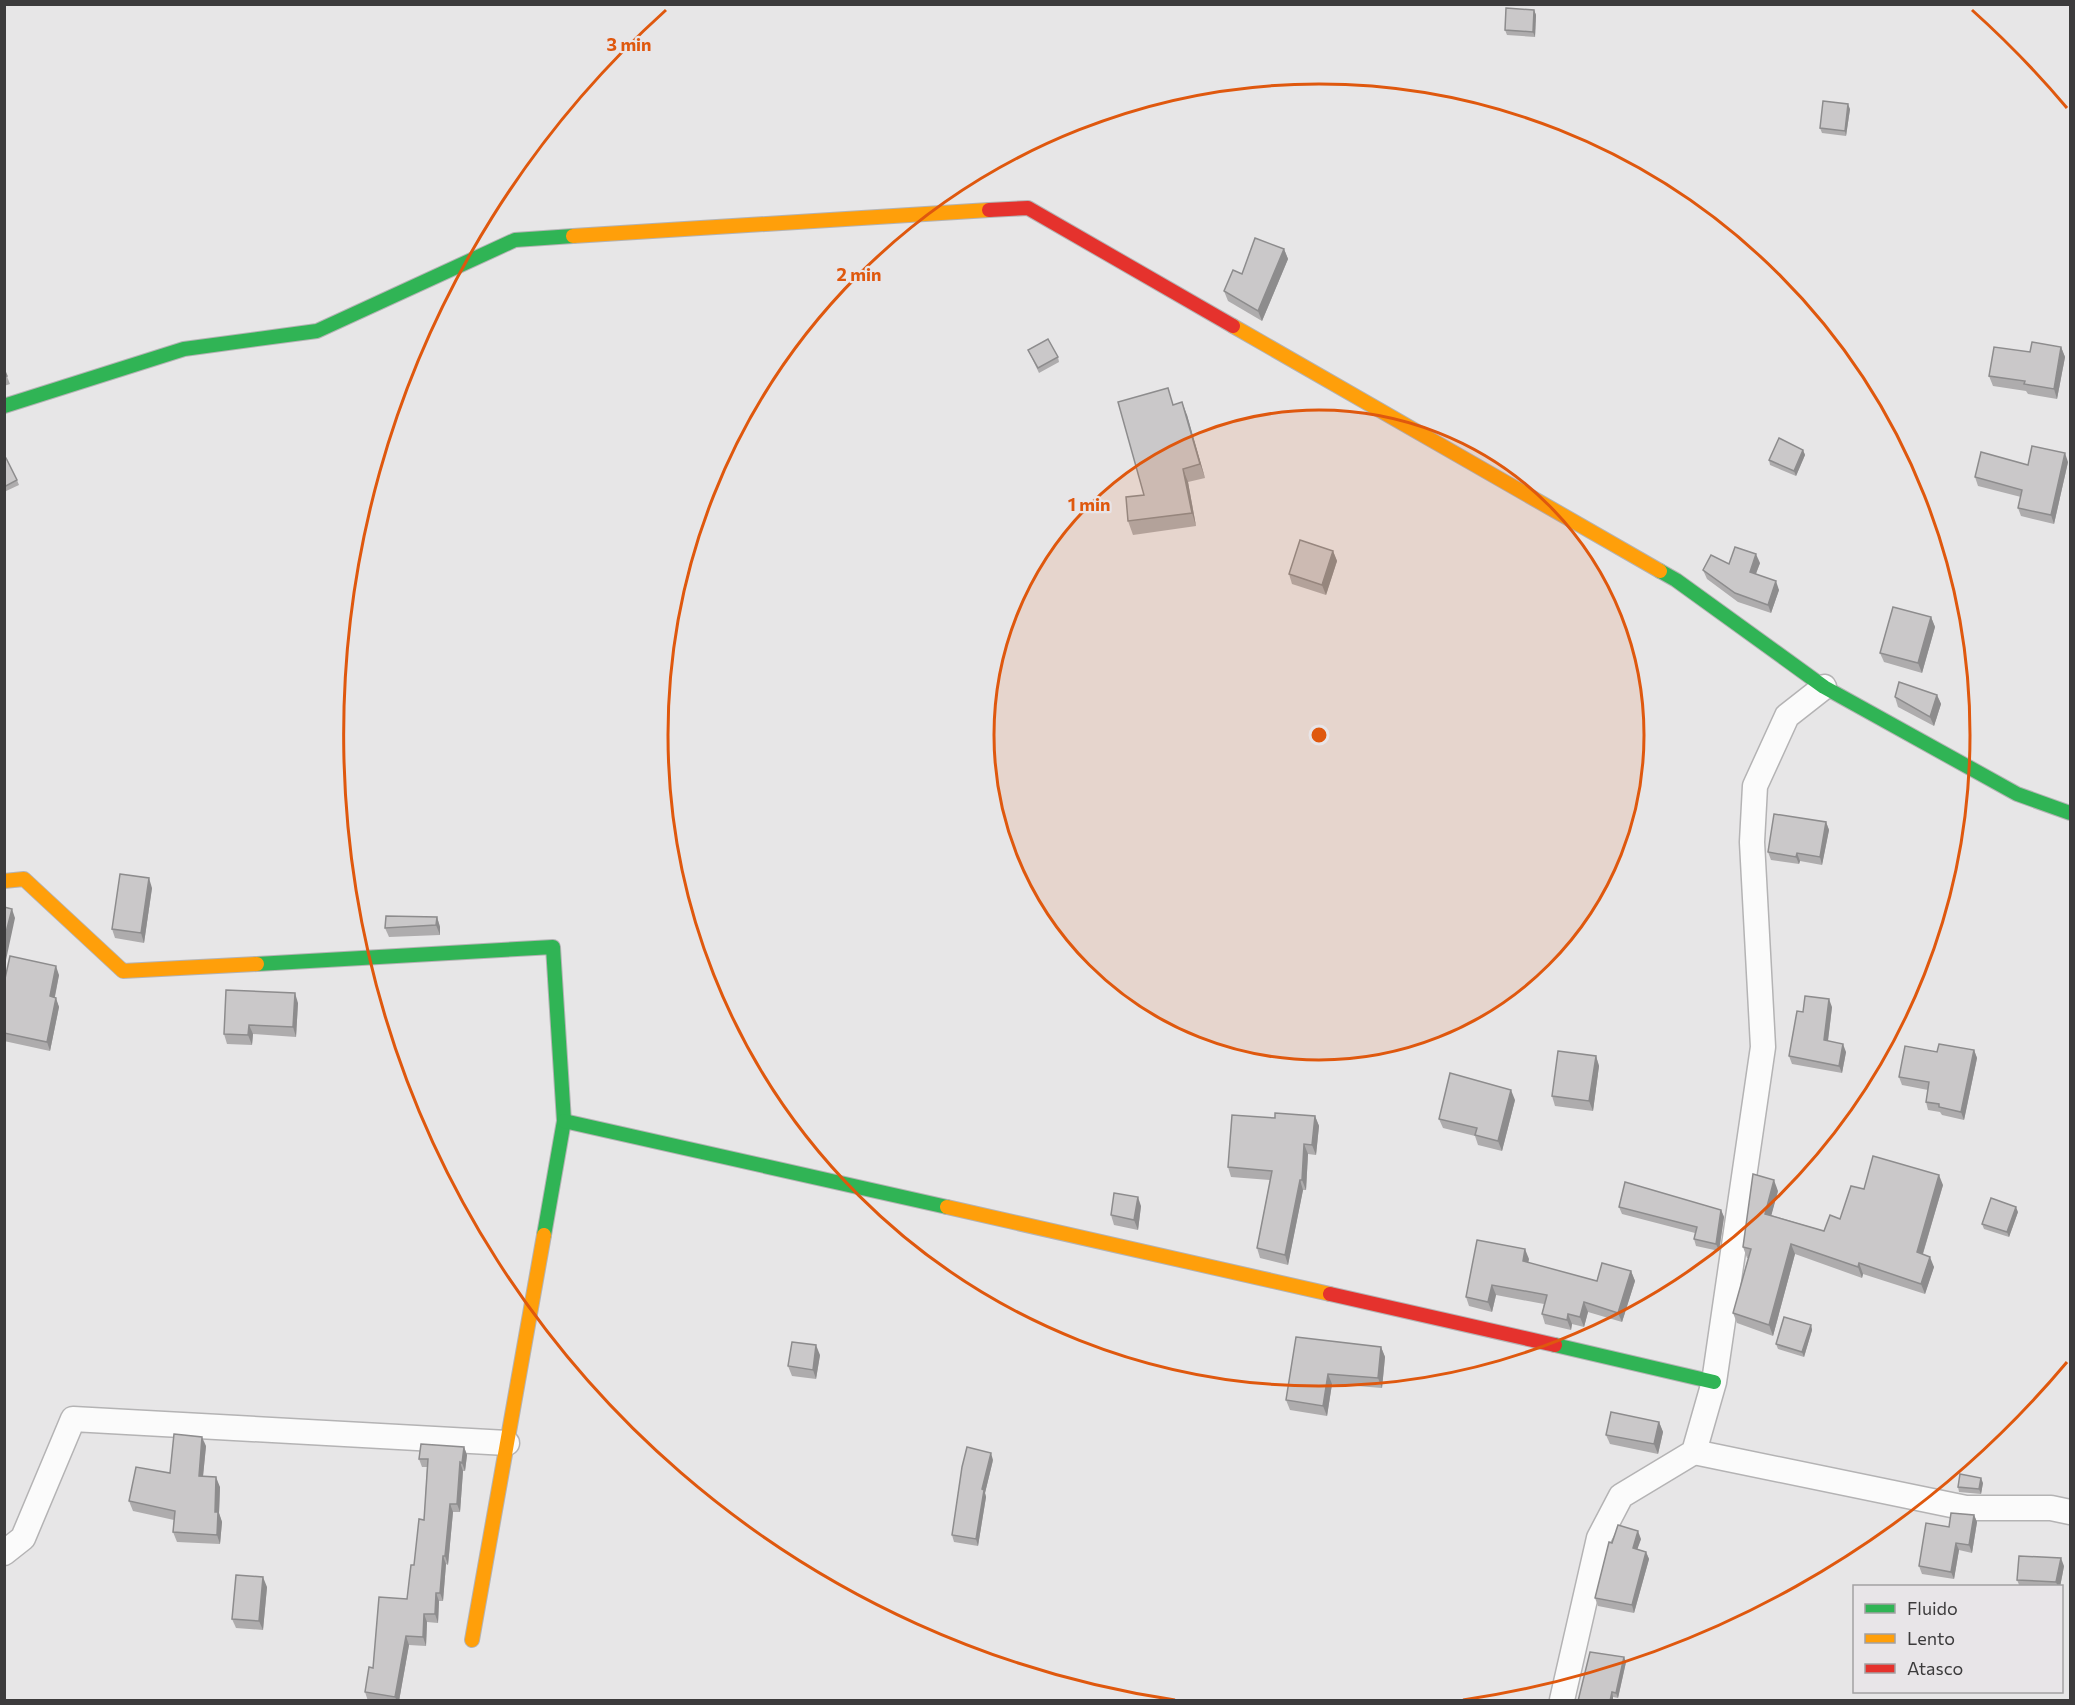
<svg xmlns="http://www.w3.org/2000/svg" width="2075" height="1705" font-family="Commissioner,sans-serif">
	<rect width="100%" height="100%" fill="#e7e6e7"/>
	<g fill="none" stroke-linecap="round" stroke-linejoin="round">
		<defs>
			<g id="street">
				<path d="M1694,1452l272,56h85l19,4"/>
				<path d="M4,1553l19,-15 50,-119 434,24"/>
				<path d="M1562,1700l37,-162 22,-42 73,-44 20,-70 49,-335 -11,-205 3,-56 32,-70 37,-29"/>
			</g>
			<g id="fast">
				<path d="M4,406l180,-57 133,-18 198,-91 58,-4"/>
				<path d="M1660,571l16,9 148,107 193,107 53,19"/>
				<path d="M257,964l296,-17 11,174 -20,114"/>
				<path d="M564,1121l383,86"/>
				<path d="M1555,1345l159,37"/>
			</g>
			<g id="slow">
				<path d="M573,236l416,-26"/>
				<path d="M1233,326l427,245"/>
				<path d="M4,881l20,-2 99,92 134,-7"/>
				<path d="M947,1207l383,87"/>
				<path d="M472,1640l72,-405"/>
			</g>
			<g id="jam">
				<path d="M989,210l39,-2 205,118"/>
				<path d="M1330,1294l225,51"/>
			</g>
		</defs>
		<!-- street casing -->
		<use href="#street" stroke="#b4b3b4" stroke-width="27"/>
		<!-- fast casing -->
		<use href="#fast" stroke="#b4b3b4" stroke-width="16"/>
		<!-- slow casing -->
		<use href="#slow" stroke="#b4b3b4" stroke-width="16"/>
		<!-- jam casing -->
		<use href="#jam" stroke="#b4b3b4" stroke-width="16"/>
		<!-- street -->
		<use href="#street" stroke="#fbfbfb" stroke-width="24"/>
		<!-- fast -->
		<use href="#fast" stroke="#30b455" stroke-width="14"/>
		<!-- slow -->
		<use href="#slow" stroke="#ff9f0a" stroke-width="14"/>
		<!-- jam -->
		<use href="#jam" stroke="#e5322d" stroke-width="14"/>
	</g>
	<!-- wall -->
	<g fill="#aeacad">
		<path d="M1534,10l2,5 -1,22 -28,-2 -2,-5z"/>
		<path d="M1850,109l-4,27 -24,-3 -2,-5z"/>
		<path d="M1284,249l4,10 -26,62 -34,-20 -4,-10 18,-17z"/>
		<path d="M2061,347l4,10 -8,42 -29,-5 -2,-3 -33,-5 -4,-10 41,-24z"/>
		<path d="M1028,350l30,7 1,5 -20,11z"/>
		<path d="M4,369l6,15 -6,2z"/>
		<path d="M1174,404l13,11 18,63 -17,4 8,44 -63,9 -5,-14 16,-26z"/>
		<path d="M1803,450l2,5 -9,21 -26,-11 -1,-5z"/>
		<path d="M4,458l13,22 2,5 -15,7z"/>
		<path d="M2068,462l-14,62 -33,-8 -3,-8 3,-11 -43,-11 -3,-9 53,-12z"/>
		<path d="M1333,551l4,10 -11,34 -34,-11 -3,-10z"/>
		<path d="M1760,563l-4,11 23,16 -8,23 -33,-11 -31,-23 -4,-9 26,-6z"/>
		<path d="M1931,617l4,10 -13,46 -38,-11 -4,-9z"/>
		<path d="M1937,695l4,9 -7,22 -36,-19 -3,-10z"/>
		<path d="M1826,822l3,8 -7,35 -22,-4 -1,3 -28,-4 -3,-8z"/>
		<path d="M152,888l-8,55 -29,-5 -3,-9z"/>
		<path d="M437,917l3,10v8l-51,2 -4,-9z"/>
		<path d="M59,975l-4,22 4,10 -9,44 -46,-10v-58z"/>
		<path d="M298,1003l-2,34 -43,-3 -1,11 -25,-1 -3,-10z"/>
		<path d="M1832,1007l-4,34 18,11 -4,21 -50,-9 -3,-8 14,-44z"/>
		<path d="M1974,1050l3,8 -13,62 -22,-5 -2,-3 -12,-2 -2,-8 2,-12 -26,-5 -3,-8 38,-25z"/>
		<path d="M1596,1056l3,10 -6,45 -38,-5 -3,-10z"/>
		<path d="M1515,1100l-13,51 -24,-6 -3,-9 -32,-8 -4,-9z"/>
		<path d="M1315,1116l4,10 -3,29 -8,-1 -2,36h-3l-15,75 -28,-7 -3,-10 13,-68 -39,-3 -3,-10 47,-49z"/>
		<path d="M1943,1185l-20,69 11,13 -9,27 -62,-20 -1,4 -67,-24 -22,82 -36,-13 -4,-10 15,-55h-1l-4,-11 35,-56 -7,24 53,16 16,-12 24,-30z"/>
		<path d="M1141,1206l-3,24 -24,-5 -3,-10z"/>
		<path d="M1619,1207l102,3 3,7 -5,34 -23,-5 -2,-7 1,-6 -73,-19z"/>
		<path d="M2018,1212l-9,25 -25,-8 -2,-5z"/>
		<path d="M1529,1259l-1,4 69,18 34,-10 4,10 -13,41 -34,-10 -4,15 -12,-3 -1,6 -26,-6 -3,-10 2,-10 -48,-9 -4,17 -23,-6 -3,-9z"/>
		<path d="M1811,1325l1,5 -8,27 -26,-8 -2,-5z"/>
		<path d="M1296,1337l85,10 4,10 -3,31 -50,-4 -5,32 -37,-6 -4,-10z"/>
		<path d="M820,1355l-4,24 -24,-3 -4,-10z"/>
		<path d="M1659,1422l4,10 -5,22 -48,-10 -4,-9z"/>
		<path d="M206,1446l-3,30 17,11 -1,26 3,9 -2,22 -43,-2 -4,-10 1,-12 -41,-9 -4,-10 41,-28z"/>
		<path d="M464,1447l3,8 -2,16h-2l-3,41h-7l-5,53 -2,-1 -3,37h-4l-1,22 -11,-1 -1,24 -17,-1 -10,56h-31l-3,-9 8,-24 34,-69 17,-79 3,-53h-5l-3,-8z"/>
		<path d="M993,1460l-8,33 1,4 -8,49 -24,-4 -2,-7z"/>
		<path d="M1983,1483l-2,11 -22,-2 -1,-5z"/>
		<path d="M1974,1515l3,7 -5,31 -13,-3 -5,29 -32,-5 -3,-8z"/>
		<path d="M1641,1539l-4,10 9,3 3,7 -15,54 -36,-7 -3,-8 17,-55z"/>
		<path d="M2064,1566l-4,21h-40l-3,-7z"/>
		<path d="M267,1587l-4,43 -27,-2 -4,-9z"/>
		<path d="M1626,1662l-8,36 -5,-1 -35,4z"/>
	</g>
	<!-- shaded-wall -->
	<g fill="#8d8c8d">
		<path d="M1534,10l2,5 -1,22 -2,-5z"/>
		<path d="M1848,104l2,5 -4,27 -1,-5z"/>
		<path d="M1284,249l4,10 -26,62 -4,-10z"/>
		<path d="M2061,347l4,10 -8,42 -3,-10z"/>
		<path d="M1182,402l5,13 18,63 -5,-14z"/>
		<path d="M1803,450l2,5 -9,21 -2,-5z"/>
		<path d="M2065,453l3,9 -14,62 -3,-9z"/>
		<path d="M1183,469l5,13 8,44 -4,-13z"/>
		<path d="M1333,551l4,10 -11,34 -4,-10z"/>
		<path d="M1756,554l4,9 -7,18 -3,-9z"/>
		<path d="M1776,581l3,9 -8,23 -3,-8z"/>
		<path d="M1931,617l4,10 -13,46 -4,-10z"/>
		<path d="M1937,695l4,9 -7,22 -4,-9z"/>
		<path d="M1826,822l3,8 -7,35 -2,-8z"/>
		<path d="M1797,853l3,8 -1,3 -3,-7z"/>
		<path d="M149,878l3,10 -8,55 -3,-10z"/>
		<path d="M12,909l3,9 -9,42 -2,-4v-16z"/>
		<path d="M437,917l3,10v8l-4,-10z"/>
		<path d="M56,966l3,9 -6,30 -3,-9z"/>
		<path d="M295,993l3,10 -2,34 -3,-10z"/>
		<path d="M56,998l3,9 -9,44 -3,-9z"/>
		<path d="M1829,999l3,8 -5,41 -3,-8z"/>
		<path d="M249,1025l4,9 -1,11 -4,-10z"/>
		<path d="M1843,1044l3,8 -4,21 -3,-7z"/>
		<path d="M1974,1050l3,8 -13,62 -3,-8z"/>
		<path d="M1596,1056l3,10 -6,45 -4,-10z"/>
		<path d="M1511,1090l4,10 -13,51 -4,-10z"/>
		<path d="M1315,1116l4,10 -3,29 -4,-10z"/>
		<path d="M1304,1144l4,10 -2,36 -4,-10z"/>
		<path d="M1939,1175l4,10 -23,78 -3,-11z"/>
		<path d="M1300,1180l3,10 -15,75 -3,-10z"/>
		<path d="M1774,1180l4,11 -9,33 -4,-10z"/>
		<path d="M1138,1197l3,9 -3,24 -4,-10z"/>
		<path d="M2016,1207l2,5 -9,25 -2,-5z"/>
		<path d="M1721,1210l3,7 -5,34 -3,-7z"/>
		<path d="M1791,1244l4,10 -22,82 -4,-11z"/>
		<path d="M1525,1249l4,10 -3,12 -3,-10z"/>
		<path d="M1930,1257l4,10 -9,27 -4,-10z"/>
		<path d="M1859,1263l4,11 -1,4 -4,-11z"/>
		<path d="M1631,1271l4,10 -13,41 -4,-9z"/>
		<path d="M1492,1285l4,10 -4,17 -4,-10z"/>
		<path d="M1584,1302l4,10 -4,15 -4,-10z"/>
		<path d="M1568,1314l4,10 -1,6 -4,-10z"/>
		<path d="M1811,1325l1,5 -8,27 -2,-5z"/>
		<path d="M816,1345l4,10 -4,24 -3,-9z"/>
		<path d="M1381,1347l4,10 -3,31 -4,-10z"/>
		<path d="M1328,1374l4,10 -5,32 -4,-10z"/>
		<path d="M1659,1422l4,10 -5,22 -4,-10z"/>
		<path d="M202,1437l4,9 -4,40 -3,-10z"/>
		<path d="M464,1447l3,8 -2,16 -3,-8z"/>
		<path d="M991,1453l2,7 -8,33 1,4 -8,49 -2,-7 6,-50z"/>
		<path d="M460,1462l3,9 -3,41 -3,-8z"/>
		<path d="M216,1477l4,10 -1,26 3,9 -2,22 -3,-9 -2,-23z"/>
		<path d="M1981,1478l2,5 -2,11 -2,-5z"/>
		<path d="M450,1504l3,8 -5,53 -3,-9z"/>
		<path d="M1974,1515l3,7 -5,31 -3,-8z"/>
		<path d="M1638,1531l3,8 -6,17 -2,-8z"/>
		<path d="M1956,1543l3,7 -5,29 -3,-7z"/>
		<path d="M1646,1552l3,7 -15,54 -2,-8z"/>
		<path d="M443,1556l3,8 -3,37 -3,-8z"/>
		<path d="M2061,1558l3,8 -4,21h-2l-2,-5z"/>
		<path d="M263,1577l4,10 -4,43 -4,-9z"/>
		<path d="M436,1593l3,8 -1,22 -3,-9z"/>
		<path d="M424,1614l3,8 -1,24 -3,-9z"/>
		<path d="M406,1636l3,9 -10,56h-2l-2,-4z"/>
		<path d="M1624,1657l2,5 -8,36 -2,-5z"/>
		<path d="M1612,1692l1,5v4h-3z"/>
	</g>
	<!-- building -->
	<g fill="#cac8c9" stroke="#8d8c8d" stroke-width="1.5">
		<path d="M1506,8l28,2 -1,22 -28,-2z"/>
		<path d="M1823,101l25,3 -3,27 -25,-3z"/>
		<path d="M1255,238l29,11 -26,62 -34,-20 9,-21 9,4z"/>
		<path d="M1048,339l10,18 -20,11 -10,-18z"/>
		<path d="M2032,342l29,5 -7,42 -30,-5 1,-3 -36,-5 5,-29 36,5z"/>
		<path d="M4,369l3,7 -3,1z"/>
		<path d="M1168,388l5,17 9,-3 18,62 -17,5 9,44 -64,8 -2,-24 18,-2 -26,-93z"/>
		<path d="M1779,438l24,12 -9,21 -25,-11z"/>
		<path d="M2032,446l33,7 -14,62 -33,-7 4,-18 -47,-13 6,-25 47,13z"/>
		<path d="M4,458h2l11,22 -13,7z"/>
		<path d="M1300,540l33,11 -11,34 -33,-11z"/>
		<path d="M1735,547l21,7 -6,18 26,9 -8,24 -33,-12 -32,-23 8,-15 18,9z"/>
		<path d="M1893,607l38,10 -13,46 -38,-10z"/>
		<path d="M1899,682l38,13 -7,22 -35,-20z"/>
		<path d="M1774,814l52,8 -6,35 -23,-4 -1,4 -28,-5z"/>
		<path d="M120,874l29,4 -8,55 -29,-4z"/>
		<path d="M4,907l8,2 -8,31z"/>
		<path d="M386,916l51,1 -1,8 -51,3z"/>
		<path d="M10,956l46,10 -6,30 6,2 -9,44 -43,-9v-50z"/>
		<path d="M226,990l69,3 -2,34 -44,-2 -1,10 -24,-1z"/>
		<path d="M1805,996l24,3 -5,41 19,4 -4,22 -50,-10 8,-45 6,1z"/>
		<path d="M1939,1044l35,6 -13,62 -22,-5v-3l-13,-2 3,-20 -30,-5 6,-31 32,6z"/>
		<path d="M1558,1051l38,5 -7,45 -37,-5z"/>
		<path d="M1450,1073l61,17 -13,51 -23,-6 2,-7 -38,-9z"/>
		<path d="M1275,1113l40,3 -3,29 -8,-1 -2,36h-2l-15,75 -28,-7 15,-77 -44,-4 4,-52 43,3z"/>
		<path d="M1873,1156l66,19 -22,77 13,5 -9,27 -62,-21 -1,4 -67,-23 -22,81 -36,-12 18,-64 -8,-2 10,-73 21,6 -9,34 59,17 6,-16 10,4 11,-33 13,3z"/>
		<path d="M1625,1182l96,28 -5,34 -22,-5 3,-12 -78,-20z"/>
		<path d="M1114,1193l24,4 -4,23 -23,-5z"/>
		<path d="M1991,1198l25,9 -9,25 -25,-8z"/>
		<path d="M1477,1240l48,9 -2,12 74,20 5,-18 29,8 -13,42 -34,-11 -4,15 -12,-3 -1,6 -25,-6 5,-19 -55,-10 -4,17 -22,-5z"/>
		<path d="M1784,1317l27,8 -9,27 -26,-8z"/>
		<path d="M1296,1337l85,10 -3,31 -50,-4 -5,32 -37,-6z"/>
		<path d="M792,1342l24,3 -3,25 -25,-4z"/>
		<path d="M1611,1412l48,10 -5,22 -48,-9z"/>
		<path d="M174,1434l28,3 -3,39 17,1 -1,35h3l-1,23 -44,-3 2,-21 -46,-10 7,-34 34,6z"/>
		<path d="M421,1444l43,3 -2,16 -2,-1 -3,42h-7l-5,52h-2l-3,37h-4l-1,21h-11l-1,23 -17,-1 -11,61 -30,-5 4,-25 4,1 6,-71 28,2 4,-34h3l5,-46 5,1 4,-61h-9z"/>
		<path d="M967,1447l24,6 -9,36 2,1 -8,49 -24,-4 10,-68z"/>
		<path d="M1960,1474l21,4 -2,11 -21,-2z"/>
		<path d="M1951,1513l23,2 -5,30 -13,-2 -5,29 -32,-6 7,-43 23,4z"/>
		<path d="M1618,1525l20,6 -5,17 13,4 -14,53 -37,-7 14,-56 3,1z"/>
		<path d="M2019,1556l42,2 -5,24 -39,-2z"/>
		<path d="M236,1575l27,2 -4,44 -27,-2z"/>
		<path d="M1590,1652l34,5 -8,36 -4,-1 -2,9h-32z"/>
	</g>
	<!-- distance rings -->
	<circle cx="1319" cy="735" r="325" fill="#df580e" fill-opacity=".12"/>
	<g fill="none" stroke="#df580e" stroke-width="3">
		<circle cx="1319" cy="735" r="325"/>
		<circle cx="1319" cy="735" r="651"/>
		<path d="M2067 1362A976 976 0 0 1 1463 1700M1175 1700A976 976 0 0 1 666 10M1972 10A976 976 0 0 1 2067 108"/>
	</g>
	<circle cx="1319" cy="735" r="9" fill="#df580e" stroke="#e8e5e8" stroke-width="3"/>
	<g font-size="18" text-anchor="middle" font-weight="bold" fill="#df580e" stroke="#e8e5e8" stroke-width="4.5" stroke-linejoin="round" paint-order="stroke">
		<text x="629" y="51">3 min</text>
		<text x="859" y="281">2 min</text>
		<text x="1089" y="511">1 min</text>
	</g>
	<!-- border -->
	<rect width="2075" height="1705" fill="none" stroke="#3c3b3c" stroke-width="12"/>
	<!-- legend -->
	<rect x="1853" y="1585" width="210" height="108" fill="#e8e5e8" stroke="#a3a1a3" stroke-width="1.5"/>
	<rect x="1865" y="1604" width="30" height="9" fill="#30b455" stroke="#a3a1a3" stroke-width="1.5"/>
	<text x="1907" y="1615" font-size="18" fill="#3c3b3c">Fluido</text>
	<rect x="1865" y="1634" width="30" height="9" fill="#ff9f0a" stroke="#a3a1a3" stroke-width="1.5"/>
	<text x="1907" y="1645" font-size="18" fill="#3c3b3c">Lento</text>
	<rect x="1865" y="1664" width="30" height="9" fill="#e5322d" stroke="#a3a1a3" stroke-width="1.5"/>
	<text x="1907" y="1675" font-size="18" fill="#3c3b3c">Atasco</text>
</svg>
